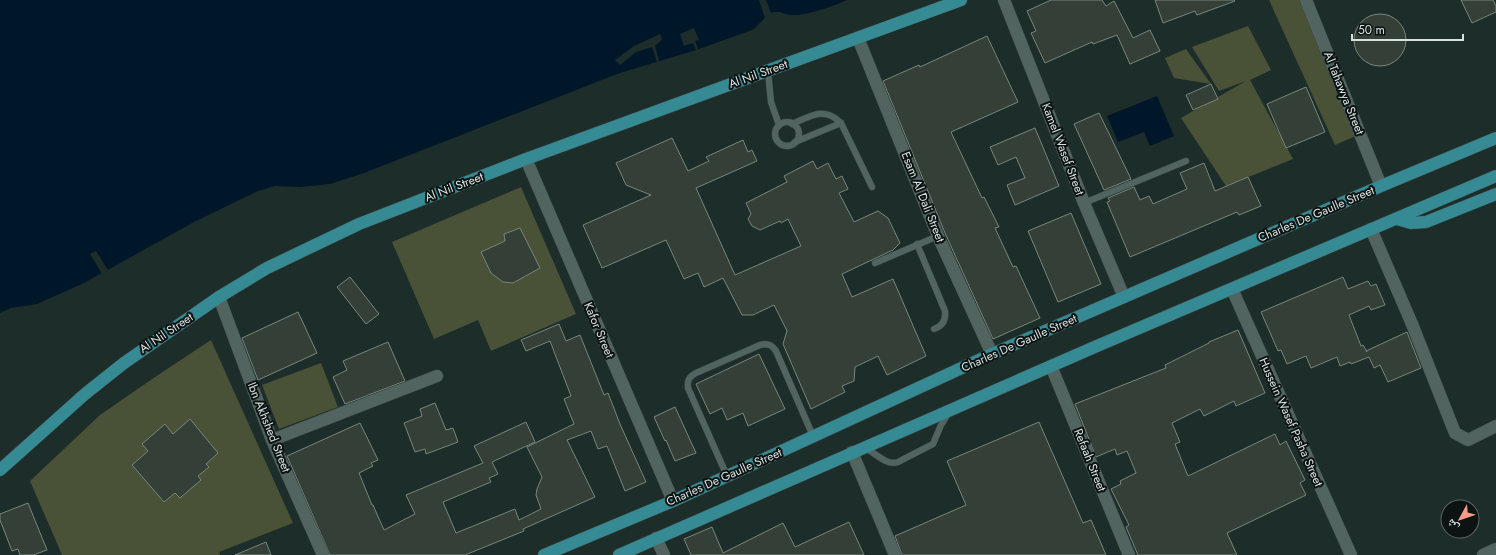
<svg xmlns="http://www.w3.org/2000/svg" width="1496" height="555" font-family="Jost,'Noto Naskh Arabic',sans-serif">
	<rect width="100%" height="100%" fill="#1d2d2a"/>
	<!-- green -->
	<g fill="#495137">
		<path d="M1269,0h31l58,135 -23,10z"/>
		<path d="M1248,26l23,44 -21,10 43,79 -67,27 -45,-68 65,-37 -27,10 -27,-44z"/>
		<path d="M1186,49l25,35 -37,-6 -9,-20z"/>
		<path d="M521,187l55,127 -85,37 -13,-31 -44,19 -42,-97z"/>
		<path d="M211,340l82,183 -74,29 1,3h-158l-32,-74 70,-66 58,-40z"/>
		<path d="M321,363l17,44 -59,22 -17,-44z"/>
	</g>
	<!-- water -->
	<g fill="#001729">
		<path d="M0,0h847c-13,6 -41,16 -55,15 -8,0 -13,-6 -21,-2 -7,3 -12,13 -19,17l-56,20 -79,24 -253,99 -34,11 -30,3 -25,-1 -17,5 -64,31 -110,61 -47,21 -26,4 -11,5z"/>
		<path d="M1157,96l17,40 -24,10 -6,-14 -26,10 -11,-26z"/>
	</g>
	<!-- pier -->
	<g fill="#1d2d2a">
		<path d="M759,0h7l5,13 -6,5z"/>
		<path d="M694,28l5,12 -4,1 3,8 -2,1 -3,-7 -9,3 -4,-12z"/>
		<path d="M660,34l2,6 -7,6 4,15 -2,1 -5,-15 -16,5 -16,13 -5,-5 19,-14z"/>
		<path d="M96,251l12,19 -6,4 -12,-20z"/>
	</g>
	<!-- building -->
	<g fill="#344037" stroke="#78867b">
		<path d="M1051,0h51l4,6 8,-5 19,37 17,-8 10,21 -30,13 -13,-29 -24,9 -1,-2 -47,21 -14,-30 5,-2 -9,-20z"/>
		<path d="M1155,0h79l1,1 -38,14 -2,-4 -32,12z"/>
		<path d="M1461,0h32l3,6v6l-24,11z"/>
		<circle cx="1380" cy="40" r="26"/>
		<path d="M987,36l31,66 -67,30 31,66 2,-1 15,30 -4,1 18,39 3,-1 24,52 -47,21 -48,-106 -62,-152 36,-16 1,2z"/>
		<path d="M1211,84l7,15 -25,11 -7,-15z"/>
		<path d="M1306,87l19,45 -39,16 -19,-44z"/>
		<path d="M1099,113l32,66 -27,11 -30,-66z"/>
		<path d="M1035,128l24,58 -44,19 -8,-20 18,-7 -9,-21 -18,8 -8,-18z"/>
		<path d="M672,138l16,33 21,-10 -3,-4 37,-17 5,12 4,-2 5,11 -61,27 39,87 66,-29 -13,-27 -7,4 -1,-2 -20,9 -8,-4 -4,-7 3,-5 -5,-11 41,-21 -3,-6 29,-15 4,8 11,-6 8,16 6,-3 6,13 -9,4 15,29 24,-11 10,7 12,25 -7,7 -51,24 10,23 41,-18 33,77 -39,19 -9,-19 -23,11 -1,14 -12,5 3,6 -34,17 -28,-65 4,-13 -13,-26 -21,10h-11l-19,-37 -19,9 -6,-14 -14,6 -18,-39 -64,28 -19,-43 68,-30 -25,-10 -10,-22z"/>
		<path d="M1204,163l11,28 33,-14 13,29 -22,9 -2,-3 -107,45 -23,-55 3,-1 -2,-3 26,-11 6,13 9,-4 4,8 34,-15 -7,-16z"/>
		<path d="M1071,213l30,71 -43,18 -30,-71z"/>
		<path d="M520,228l20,40 -27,15 -10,-1 -12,-9 -10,-21 24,-11 -1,-7z"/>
		<path d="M350,277l29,37 -13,10 -29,-37z"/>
		<path d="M1343,277l5,12 20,-8 3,5 5,-2 9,21 -14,5 -2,-4 -20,9 12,31 2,-1 4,7 -1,-1 41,-19 14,36 -33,14 -8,-17 -6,3 -5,-11 -18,7 -1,-2 -10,4 -3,-9 -26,11 -5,-12 -19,8 -6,-14 -3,1 -17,-39z"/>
		<path d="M298,312l19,41 -59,27 -16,-42z"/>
		<path d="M559,324l7,17 14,-6 24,60 4,-2 12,31 26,58 -21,9 -18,-45 -9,3 -7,-18 -24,9 28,57 -72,32 1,2 -59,24h-135l-43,-99 73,-33 18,37 -7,3 2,3 -14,7 13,32h1l11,25 31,-16 -9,-19 77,-32 -9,-17 52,-24 9,20 -43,20 6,12 -9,4 2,4 -48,20 13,31 59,-24 4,11 22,-11 -5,-14 1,-6 5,-12 -15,-30 47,-23 -10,-25 7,-3 -21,-55 -24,10 -5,-11z"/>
		<path d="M1238,330l27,63 -29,13 -2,-5 -30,15 -4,-7 -28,14 8,19 -5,2 13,32 87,-42 5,11 6,-4 19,39 -5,3 6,12 -79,38 10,22h-99l-12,-28 3,-2 -18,-36 10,-5 -1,-3 16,-8 -9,-22 -10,4 -2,-6 -19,8 -21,-53 91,-36 -1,-3 44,-22v-1z"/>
		<path d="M388,342l17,39 -60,23 -12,-27 14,-7 -4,-9z"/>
		<path d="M759,354l26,55 -37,17 -5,-13 -16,7 -5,-12 -12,6 -14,-30z"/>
		<path d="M435,403l11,27 7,-2 5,14 -32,12 -1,-5 -10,3 -11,-29 18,-7 -2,-7z"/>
		<path d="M675,407l21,46 -21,8 -9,-21 -1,1 -11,-24z"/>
		<path d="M190,419l28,34 -12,11 3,3 -11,9 3,4 -21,18 -5,-5 -11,9 -32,-37 16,-14 -6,-7 23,-20 8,10z"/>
		<path d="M1039,422l44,101 8,-3 15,35h-204l-7,-19 71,-31 -19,-44z"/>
		<path d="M28,503l19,47 -14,5h-13l-2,-6 -6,2 -12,-31v-6z"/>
		<path d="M849,522l15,33h-173l-7,-16 28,-12 11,26 60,-30 12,24z"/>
		<path d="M266,542l5,13h-36z"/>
	</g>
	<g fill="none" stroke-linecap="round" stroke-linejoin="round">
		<defs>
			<g id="lane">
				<path d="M768,71l3,31 8,23"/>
				<circle cx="787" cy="134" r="12"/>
				<path d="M792,124c19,-8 32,-18 49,-1l31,64"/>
				<path d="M795,142l46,-19"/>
				<path d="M1084,203l102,-42"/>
				<path d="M917,244l28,67c1,9 -2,15 -11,18"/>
				<path d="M875,263l63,-27"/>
				<path d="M865,448c11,5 21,18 33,14l35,-18 8,-19 7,-11"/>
				<path d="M727,476l-39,-88c-1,-8 1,-11 8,-15l64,-28c8,-2 12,0 16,6l37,85"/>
			</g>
			<g id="street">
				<path d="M1004,0l80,203 40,94"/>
				<path d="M1306,0l75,186"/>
				<path d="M858,38l80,198 54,118"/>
				<path d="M526,159l147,342"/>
				<path d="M1371,229l41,95 43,109 13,7 28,-14"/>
				<path d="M1232,289l119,266"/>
				<path d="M219,297l53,143 51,115"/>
				<path d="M1051,366l78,189"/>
				<path d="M272,440l165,-64"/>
				<path d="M852,452l43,103"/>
				<path d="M656,538l8,17"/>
				<path d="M1483,555l13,-6"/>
			</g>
			<g id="primary">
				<path d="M1397,219l14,4 15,-1 70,-28"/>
				<path d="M0,470l85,-76 39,-31 95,-66 48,-29 92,-44 167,-65 435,-159"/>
				<path d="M544,555l129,-54 319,-147 389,-168 115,-48"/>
				<path d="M619,555l478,-209 399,-170"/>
			</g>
		</defs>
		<!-- lane casing -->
		<use href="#lane" stroke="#3c4a47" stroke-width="7"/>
		<!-- street casing -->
		<use href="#street" stroke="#3c4a47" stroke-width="13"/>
		<!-- primary casing -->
		<use href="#primary" stroke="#3c4a47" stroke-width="13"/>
		<!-- lane -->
		<use href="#lane" stroke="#526460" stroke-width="6"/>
		<!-- street -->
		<use href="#street" stroke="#526460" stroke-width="12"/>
		<!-- primary -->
		<use href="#primary" stroke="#368a94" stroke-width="12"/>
	</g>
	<g text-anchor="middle" stroke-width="4" stroke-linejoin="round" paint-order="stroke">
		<!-- street labels -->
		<g font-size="12" fill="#d7e1df" stroke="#0c1312">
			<text transform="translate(758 74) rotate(-20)" y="4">Al Nil Street</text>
			<text transform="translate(1344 93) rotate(68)" y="4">Al Tahawya Street</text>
			<text transform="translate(1063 149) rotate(69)" y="4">Kamel Wasef Street</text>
			<text transform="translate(454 187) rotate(-21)" y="4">Al Nil Street</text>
			<text transform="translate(923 197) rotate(68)" y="4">Esam Al Dali Street</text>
			<text transform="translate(1316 214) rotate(-23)" y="4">Charles De Gaulle Street</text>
			<text transform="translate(599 330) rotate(67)" y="4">Kafor Street</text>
			<text transform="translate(166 333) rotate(-34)" y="4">Al Nil Street</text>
			<text transform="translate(1019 343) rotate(-24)" y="4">Charles De Gaulle Street</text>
			<text transform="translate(1291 422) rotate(66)" y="4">Hussein Wasef Pasha Street</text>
			<text transform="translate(269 427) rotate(68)" y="4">Ibn Akhshed Street</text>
			<text transform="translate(1090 460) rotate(68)" y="4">Refaah Street</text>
			<text transform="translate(724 477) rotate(-24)" y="4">Charles De Gaulle Street</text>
		</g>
	</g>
	<!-- north arrow -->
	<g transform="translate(1460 519) rotate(230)"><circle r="19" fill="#0c1312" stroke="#5d6564"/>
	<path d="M0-3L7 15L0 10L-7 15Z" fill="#f49e88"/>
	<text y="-6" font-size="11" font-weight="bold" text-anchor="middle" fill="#d7e1df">ش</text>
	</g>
	<!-- scale -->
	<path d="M1352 34v6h111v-6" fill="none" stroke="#d7e1df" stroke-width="2"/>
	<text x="1358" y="34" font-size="12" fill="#d7e1df" stroke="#0c1312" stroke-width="3" paint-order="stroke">50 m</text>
</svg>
